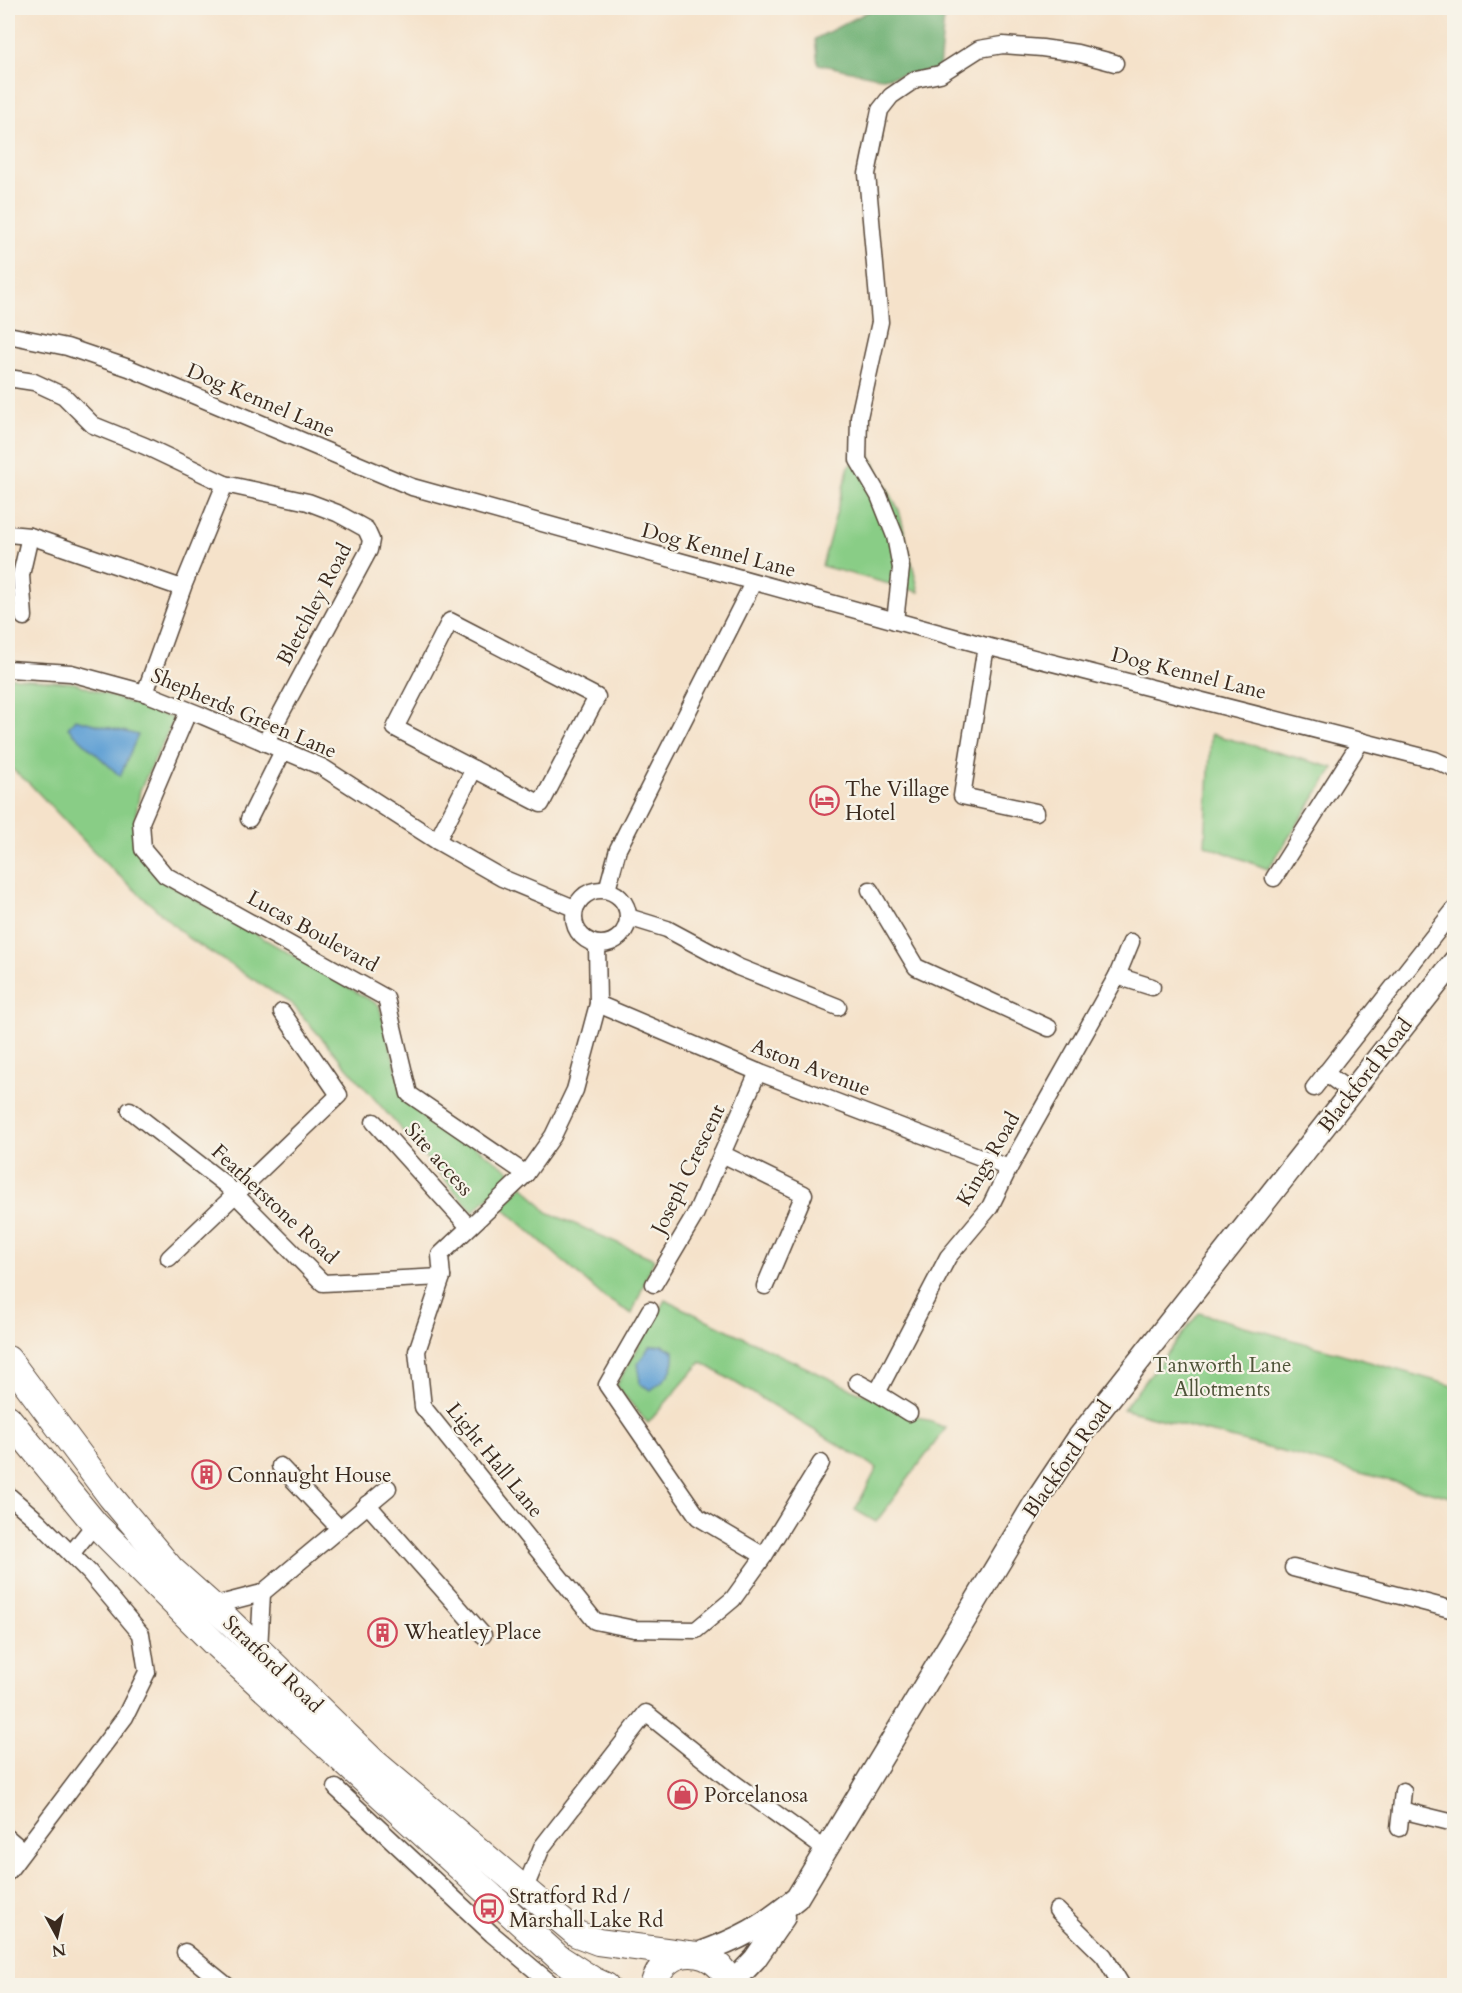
<svg xmlns="http://www.w3.org/2000/svg" width="1462" height="1993" font-family="Cardo,serif">
	<rect width="100%" height="100%" fill="#f7f3e8"/>
	<filter id="ink" filterUnits="userSpaceOnUse"><feTurbulence type="fractalNoise" baseFrequency=".0167" numOctaves="2"/><feDisplacementMap in="SourceGraphic" scale="12" xChannelSelector="R" yChannelSelector="G"/><feConvolveMatrix kernelMatrix="1 2 1 2 8 2 1 2 1" color-interpolation-filters="sRGB"/></filter>
	<filter id="wash" filterUnits="userSpaceOnUse"><feTurbulence type="fractalNoise" baseFrequency=".008" numOctaves="4" result="noise"/><feDisplacementMap in="SourceGraphic" scale="24" xChannelSelector="R" yChannelSelector="G"/><feGaussianBlur stdDeviation="1.35" result="paint"/><feColorMatrix in="noise" values="0 0 0 0 0 0 0 0 0 0 0 0 0 0 0 0 0 1.4 0 .05"/><feComposite in="paint" operator="in"/></filter>
	<g filter="url(#wash)">
		<rect width="100%" height="100%" fill="#f5e2ca"/>
		<!-- green -->
		<g fill="#89cd86" stroke="#627c52" stroke-width="1.5">
			<path d="M868,452l31,58 20,82 -97,-26 27,-100z"/>
			<path d="M8,677l67,6 99,36 -34,71 -5,30 20,56 224,129 25,92 109,76 -40,39 -181,-208 -104,-66 -84,-76 -75,-79 -21,-17z"/>
			<path d="M1211,734l123,34 -66,101 -63,-24z"/>
			<path d="M523,1185l24,27 107,47 -22,55 -27,-16 -103,-91z"/>
			<path d="M665,1300l182,87 99,41 -70,94 -21,-12 22,-42 -176,-106 -53,61 -32,-37z"/>
			<path d="M1199,1313l255,73v112l-331,-89z"/>
		</g>
		<!-- forest -->
		<path fill="#6eb073" stroke="#546d48" stroke-width="1.5" d="M875,8h70l-6,61 -56,9 -65,-14 -3,-25z"/>
		<!-- water -->
		<g fill="#61a0d4" stroke="#4e6579" stroke-width="1.5">
			<path d="M75,719l63,16 -18,41 -52,-48z"/>
			<path d="M662,1345l12,6c2,20 -8,28 -23,39l-11,-6 -2,-20 11,-17z"/>
		</g>
	</g>
	<g filter="url(#ink)">
		<g fill="none" stroke-linecap="round" stroke-linejoin="round">
			<defs>
				<g id="minor">
					<path d="M8,335l59,12 62,21 283,119 574,159 449,114 19,9"/>
					<path d="M8,378l26,4 30,14 29,29 52,21 80,38 83,18 29,11 29,16 5,11 -2,10 -104,193"/>
					<path d="M8,534l22,2 152,52"/>
					<path d="M24,617l-3,-42 9,-39"/>
					<path d="M450,621l147,76 -56,107 -146,-76z"/>
					<path d="M895,621l6,-53 -6,-32 -16,-40 -21,-36 1,-43 21,-95 -13,-148 13,-64 11,-14 25,-17 24,-5 39,-25 24,-4 39,3 35,5 38,10"/>
					<path d="M986,646l-24,150 74,16"/>
					<path d="M8,669l63,4 74,20 58,23 119,51 115,74 65,37 72,30"/>
					<path d="M145,693l39,-109 41,-100"/>
					<path d="M188,712l-47,110 2,27 22,26 221,123 23,96 117,80"/>
					<path d="M249,819l34,-68"/>
					<path d="M437,841l37,-72"/>
					<path d="M1274,878l87,-137"/>
					<circle cx="601" cy="917" r="27"/>
					<path d="M607,890l11,-41 135,-266"/>
					<path d="M870,890l46,77 133,61"/>
					<path d="M628,917l39,12 71,38 100,40"/>
					<path d="M597,945l1,59 -23,86 -22,46 -27,38 -86,81 2,22 -25,74 6,56 172,214 39,8 62,1 37,-31 31,-43 57,-93"/>
					<path d="M1117,976l35,11"/>
					<path d="M598,1004l160,68 251,96"/>
					<path d="M1325,1073l26,19"/>
					<path d="M1314,1088l140,-178"/>
					<path d="M130,1110l96,75 97,98 119,-6"/>
					<path d="M374,1122l95,105"/>
					<path d="M722,1154l82,40 -39,92"/>
					<path d="M169,1258l170,-163 -57,-83"/>
					<path d="M654,1284l41,-69 63,-143"/>
					<path d="M650,1310l-43,75 91,132 66,39"/>
					<path d="M857,1382l20,11"/>
					<path d="M909,1413l-32,-20 71,-136 42,-50 19,-39 108,-192 14,-34"/>
					<path d="M280,1466l58,61"/>
					<path d="M8,1495l30,26 51,51 52,62 6,38 -22,45 -117,155"/>
					<path d="M367,1504l116,131"/>
					<path d="M71,1554l24,-30"/>
					<path d="M1293,1568l161,42"/>
					<path d="M212,1606l50,-13 126,-105"/>
					<path d="M259,1650l3,-57"/>
					<path d="M336,1788l156,146 62,52"/>
					<path d="M1401,1810l53,13"/>
					<path d="M1399,1828l4,-37"/>
					<path d="M8,1838l14,12"/>
					<path d="M522,1889l6,-8 14,-34 104,-134 85,68 95,69"/>
					<path d="M1057,1910l47,46 18,30"/>
					<path d="M185,1952l42,34"/>
				</g>
				<g id="major">
					<path d="M698,1954c42,-15 64,-27 99,-56l238,-395 44,-66 375,-475"/>
					<path d="M731,1984l24,-25 29,-42"/>
				</g>
				<g id="highway">
					<path d="M8,1359l103,138 61,73 57,51 145,141 203,172 21,8 90,12"/>
					<path d="M8,1418l87,106 119,119 345,315 34,22 13,6"/>
					<path d="M653,1986c11,-44 65,-41 78,0"/>
				</g>
			</defs>
			<!-- minor casing -->
			<use href="#minor" stroke="#574638" stroke-width="19"/>
			<!-- major casing -->
			<use href="#major" stroke="#574638" stroke-width="25"/>
			<!-- highway casing -->
			<use href="#highway" stroke="#574638" stroke-width="28"/>
			<!-- minor -->
			<use href="#minor" stroke="#fff" stroke-width="16"/>
			<!-- major -->
			<use href="#major" stroke="#fff" stroke-width="22"/>
			<!-- highway -->
			<use href="#highway" stroke="#fff" stroke-width="26"/>
		</g>
	</g>
	<!-- icons -->
	<defs>
		<symbol id="hotel-ring" viewBox="-11 -11 22 22"><circle r="9.5" fill="#f7f3e8" stroke="#d1495b" stroke-width="1.5"/><path d="M-6-4.5h1.5V1H6V5H4.5V3h-9V5H-6ZM-4 0a1.8 1.8 0 1 1 3.6 0ZM.5 0V-2.5h3Q6-2.5 6 0Z" fill="#d1495b"/></symbol>
		<symbol id="building-ring" viewBox="-11 -11 22 22"><circle r="9.5" fill="#f7f3e8" stroke="#d1495b" stroke-width="1.5"/><path d="M-4-6H4V6H1V3H-1V6H-4ZM-2.5-4.3h1.7v1.8h-1.7ZM.8-4.3h1.7v1.8H.8ZM-2.5-1h1.7V.8h-1.7ZM.8-1h1.7V.8H.8Z" fill="#d1495b"/></symbol>
		<symbol id="shop-ring" viewBox="-11 -11 22 22"><circle r="9.5" fill="#f7f3e8" stroke="#d1495b" stroke-width="1.5"/><path d="M-5-2.5h2.3a2.7 3.5 0 0 1 5.4 0H5L5.5 6h-11ZM-1.5-2.5h3a1.5 2.3 0 0 0-3 0Z" fill="#d1495b"/></symbol>
		<symbol id="bus-ring" viewBox="-11 -11 22 22"><circle r="9.5" fill="#f7f3e8" stroke="#d1495b" stroke-width="1.5"/><path d="M-5-6H5V4H4V6H2V4H-2V6H-4V4H-5ZM-3.5-4V0h7V-4ZM-3.5 1.2v1.5H-2V1.2ZM2 1.2v1.5H3.5V1.2Z" fill="#d1495b"/></symbol>
	</defs>
	<g fill-rule="evenodd">
		<use href="#hotel-ring" x="808" y="784" width="33" height="33"/>
		<use href="#building-ring" x="190" y="1458" width="33" height="33"/>
		<use href="#building-ring" x="366" y="1616" width="33" height="33"/>
		<use href="#shop-ring" x="666" y="1778" width="33" height="33"/>
		<use href="#bus-ring" x="472" y="1892" width="33" height="33"/>
	</g>
	<g text-anchor="middle" stroke-width="4.5" stroke-linejoin="round" paint-order="stroke">
		<!-- street labels -->
		<g font-size="21" fill="#3b2a1e" stroke="#f7f3e8">
			<text transform="translate(261 400) rotate(23)" y="7">Dog Kennel Lane</text>
			<text transform="translate(719 550) rotate(15)" y="7">Dog Kennel Lane</text>
			<text transform="translate(314 604) rotate(-62)" y="7">Bletchley Road</text>
			<text transform="translate(1189 673) rotate(14)" y="7">Dog Kennel Lane</text>
			<text transform="translate(244 713) rotate(23)" y="7">Shepherds Green Lane</text>
			<text transform="translate(313 931) rotate(29)" y="7">Lucas Boulevard</text>
			<text transform="translate(811 1067) rotate(21)" y="7">Aston Avenue</text>
			<text transform="translate(1365 1075) rotate(-52)" y="7">Blackford Road</text>
			<text transform="translate(439 1159) rotate(48)" y="7">Site access</text>
			<text transform="translate(988 1159) rotate(-60)" y="7">Kings Road</text>
			<text transform="translate(688 1169) rotate(-64)" y="7">Joseph Crescent</text>
			<text transform="translate(275 1204) rotate(43)" y="7">Featherstone Road</text>
			<text transform="translate(1067 1459) rotate(-55)" y="7">Blackford Road</text>
			<text transform="translate(495 1460) rotate(51)" y="7">Light Hall Lane</text>
			<text transform="translate(273 1664) rotate(44)" y="7">Stratford Road</text>
		</g>
		<!-- poi labels -->
		<g font-size="21" fill="#3b2a1e" stroke="#f7f3e8" text-anchor="start">
			<text x="845" y="796">The Village<tspan x="845" dy="24">Hotel</tspan></text>
			<text x="227" y="1482">Connaught House</text>
			<text x="404" y="1639">Wheatley Place</text>
			<text x="704" y="1802">Porcelanosa</text>
			<text x="509" y="1903">Stratford Rd /<tspan x="509" dy="24">Marshall Lake Rd</tspan></text>
		</g>
		<!-- park labels -->
		<g font-size="21" fill="#4e5338" stroke="#f7f3e8">
			<text x="1222" y="1372">Tanworth Lane<tspan x="1222" dy="24">Allotments</tspan></text>
		</g>
	</g>
	<!-- margin -->
	<rect width="1462" height="1993" fill="none" stroke="#f7f3e8" stroke-width="30"/>
	<!-- north arrow -->
	<g transform="translate(57 1936) rotate(172)" stroke="#f7f3e8" stroke-width="4.5" paint-order="stroke">
	<path d="M0-4.5L10 22L0 15L-10 22Z" fill="#3b2a1e"/>
	<text y="-9" font-size="16" font-weight="bold" text-anchor="middle" fill="#3b2a1e">N</text>
	</g>
</svg>
